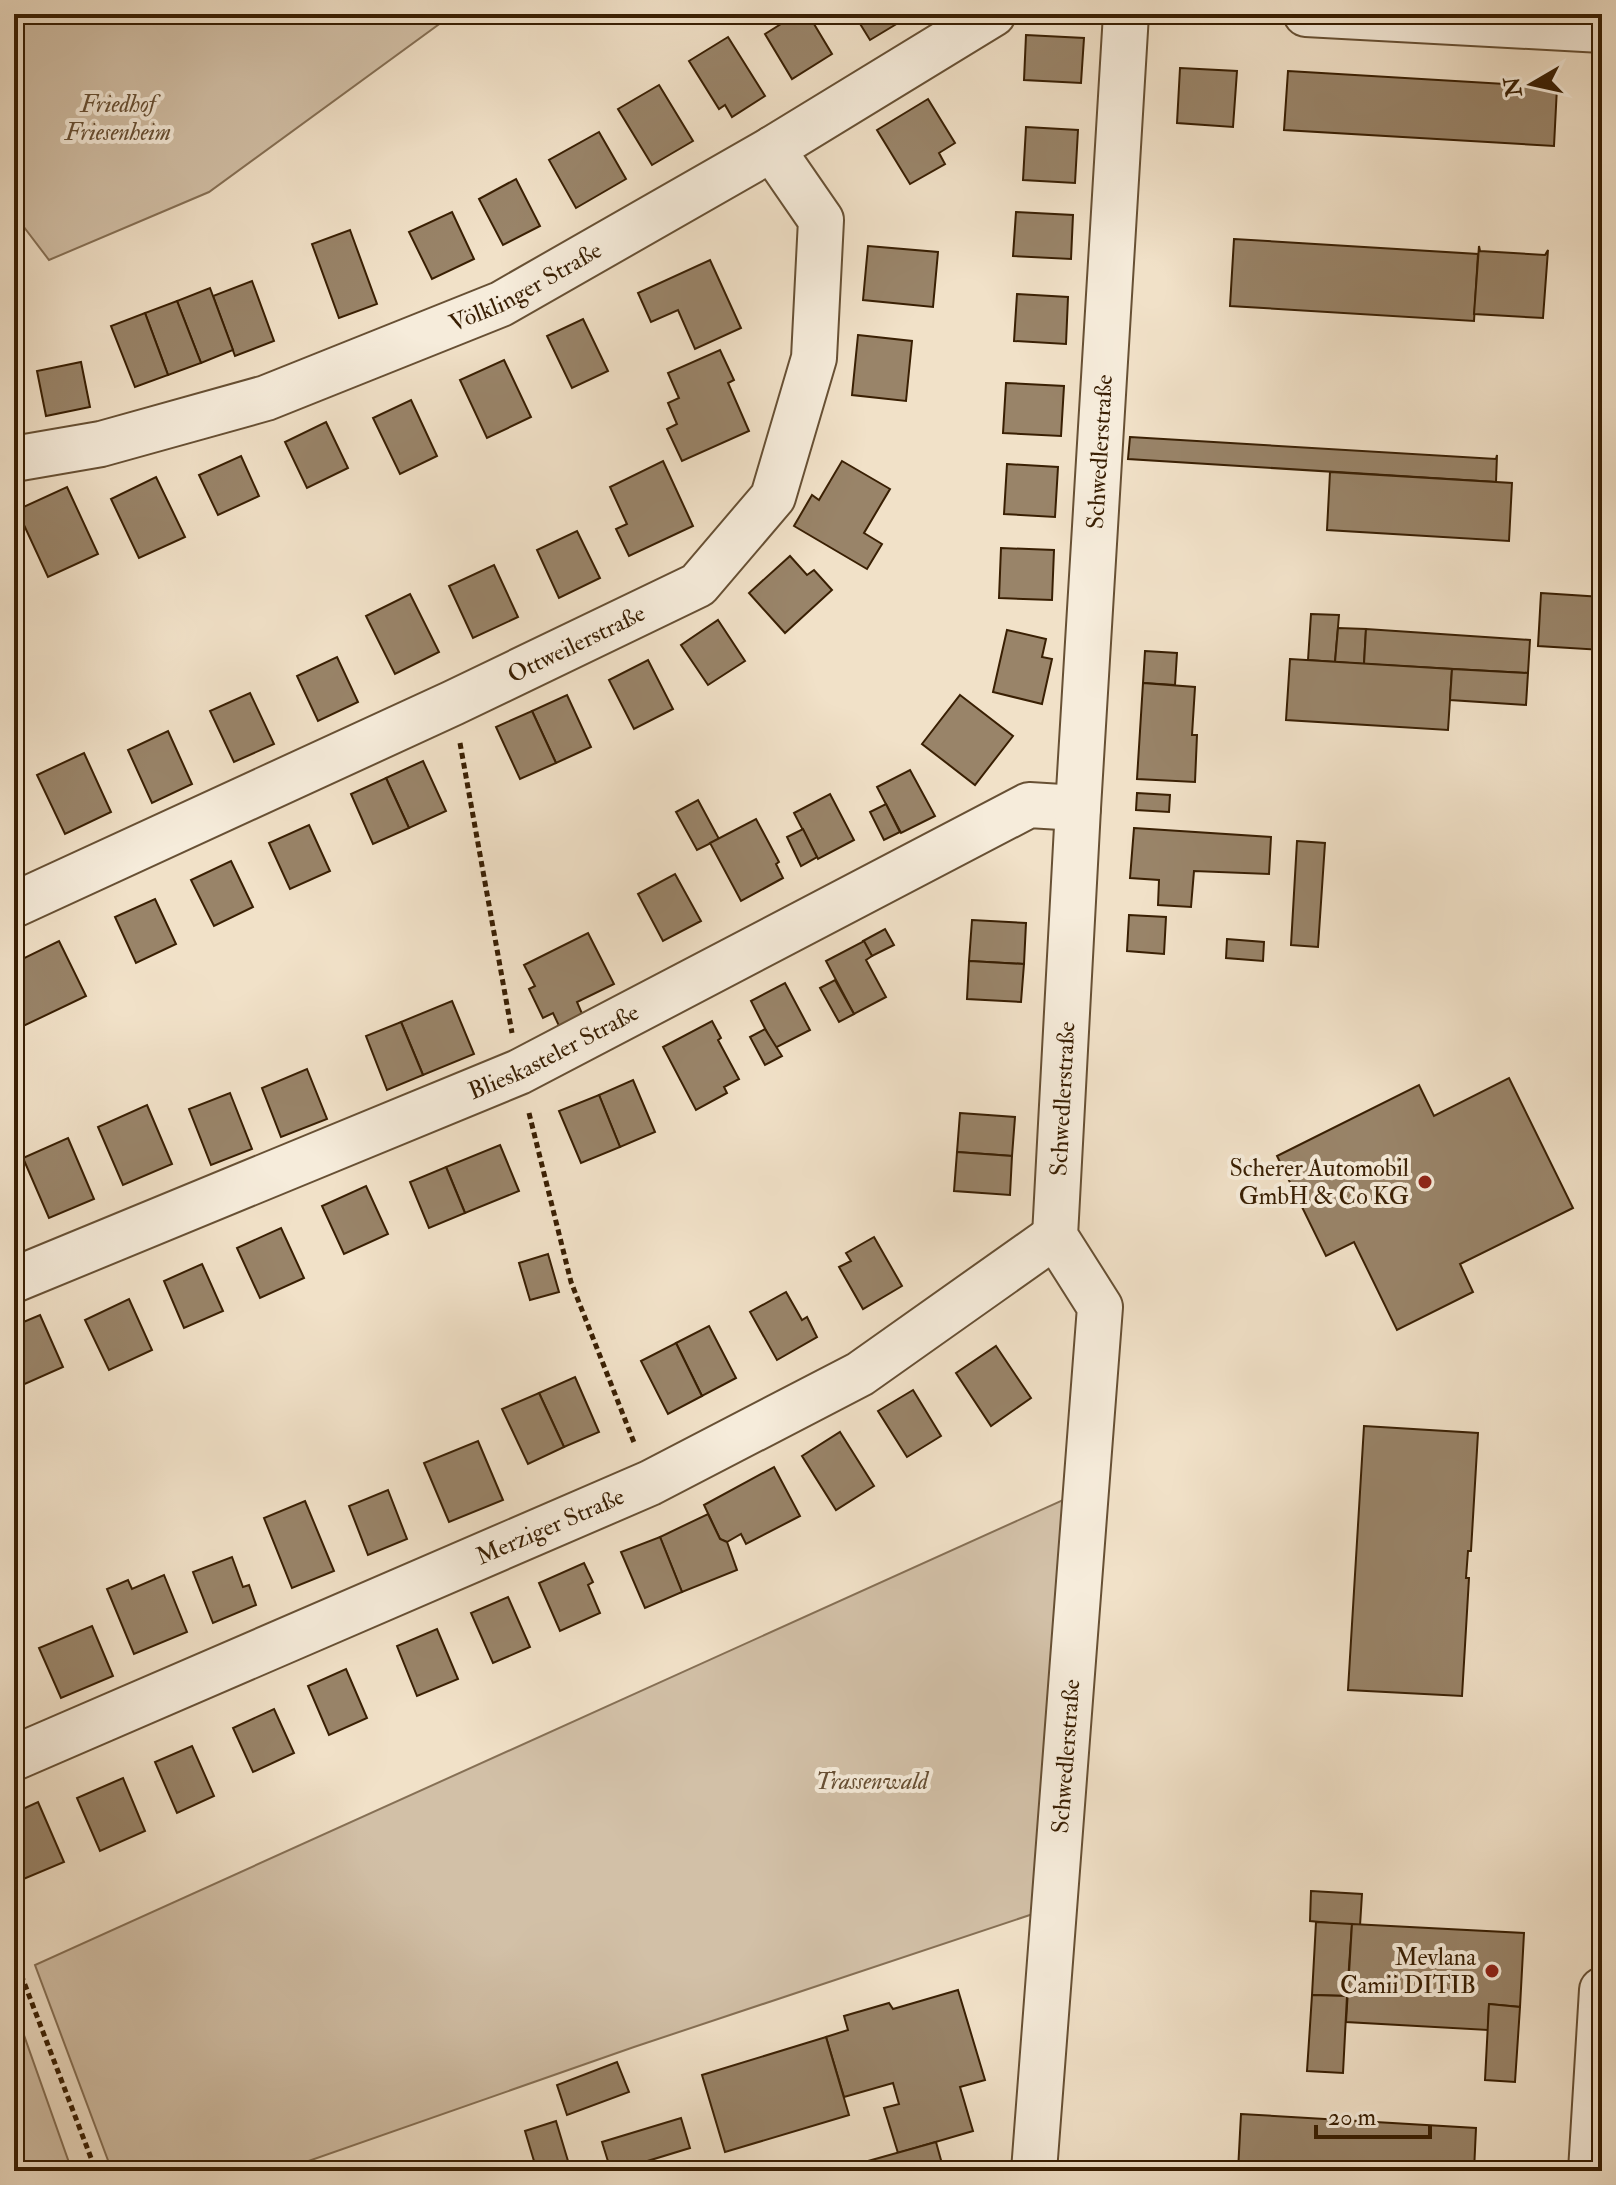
<svg xmlns="http://www.w3.org/2000/svg" width="1616" height="2185" font-family="'IM FELL Double Pica',serif">
	<rect width="100%" height="100%" fill="#f1e1c8"/>
	<filter id="stains"><feTurbulence type="fractalNoise" baseFrequency=".0025" numOctaves="4"/><feColorMatrix values="0 0 0 0 .2 0 0 0 0 .09 0 0 0 0 .02 0 0 0 .5 -.17"/></filter>
	<radialGradient id="worn" r=".72"><stop offset=".6" stop-color="#630" stop-opacity="0"/><stop offset="1" stop-color="#630" stop-opacity=".3"/></radialGradient>
	<!-- green -->
	<g fill="#d2c0a7" stroke="#867055" stroke-width="2">
		<path d="M14,14h439l-244,178 -160,68 -35,-46z"/>
		<path d="M1063,1500l-21,411 -408,136 -354,124h-168l-77,-206z"/>
		<path d="M14,2007l58,164h-58z"/>
	</g>
	<!-- building -->
	<g fill="#998469" stroke="#391f03" stroke-width="2">
		<path d="M797,14h11l24,40 -40,25 -27,-45z"/>
		<path d="M854,14h59l-43,26z"/>
		<path d="M1026,35l58,3 -3,45 -57,-3z"/>
		<path d="M728,37l37,59 -33,21 -7,-12 -6,4 -30,-48z"/>
		<path d="M1180,68l57,3 -4,56 -56,-4z"/>
		<path d="M1288,71l269,16 -3,59 -270,-16z"/>
		<path d="M659,85l34,56 -41,24 -34,-56z"/>
		<path d="M928,99l27,44 -16,10 6,11 -35,20 -33,-54z"/>
		<path d="M1026,127l52,3 -3,53 -52,-3z"/>
		<path d="M599,132l27,47 -50,29 -27,-48z"/>
		<path d="M516,179l24,47 -37,19 -24,-46z"/>
		<path d="M452,212l22,47 -42,20 -23,-47z"/>
		<path d="M1016,212l57,3 -2,44 -58,-3z"/>
		<path d="M350,230l27,74 -38,14 -27,-74z"/>
		<path d="M1234,239l244,15 -4,67 -244,-15z"/>
		<path d="M868,246l70,6 -5,55 -70,-7z"/>
		<path d="M1479,246l1,5 65,4 3,-5 -5,68 -69,-4z"/>
		<path d="M710,260l31,68 -46,21 -17,-39 -27,12 -13,-29z"/>
		<path d="M252,281l22,60 -39,15 -22,-60z"/>
		<path d="M210,288l23,62 -32,13 -24,-62z"/>
		<path d="M1017,294l51,3 -2,47 -52,-3z"/>
		<path d="M177,301l24,62 -33,12 -23,-62z"/>
		<path d="M145,313l23,62 -33,12 -24,-61z"/>
		<path d="M583,319l25,52 -36,17 -25,-52z"/>
		<path d="M858,335l54,6 -6,60 -54,-6z"/>
		<path d="M720,350l14,30 -6,3 21,48 -67,30 -15,-32 10,-5 -9,-21 11,-5 -11,-25z"/>
		<path d="M504,360l27,57 -44,21 -27,-58z"/>
		<path d="M81,362l9,45 -44,9 -9,-45z"/>
		<path d="M1006,383l58,3 -3,50 -58,-3z"/>
		<path d="M411,400l26,56 -37,18 -27,-56z"/>
		<path d="M326,422l22,46 -41,20 -22,-46z"/>
		<path d="M1130,437l366,22 1,-4 -1,27 -368,-23z"/>
		<path d="M241,456l18,40 -41,19 -19,-40z"/>
		<path d="M663,461l30,65 -64,30 -13,-27 11,-5 -17,-37z"/>
		<path d="M842,461l48,28 -26,44 18,11 -15,25 -73,-43 18,-31 7,5z"/>
		<path d="M1007,464l51,3 -3,50 -51,-3z"/>
		<path d="M1330,472l182,11 -3,58 -182,-11z"/>
		<path d="M156,477l29,60 -46,21 -28,-59z"/>
		<path d="M67,487l31,67 -50,23 -31,-67z"/>
		<path d="M577,531l23,47 -41,20 -22,-48z"/>
		<path d="M1001,548l53,2 -2,50 -53,-2z"/>
		<path d="M790,556l17,19 7,-5 18,20 -47,43 -36,-40z"/>
		<path d="M494,565l24,52 -45,21 -24,-52z"/>
		<path d="M1541,593l61,4v53l-64,-4z"/>
		<path d="M410,594l29,58 -44,22 -29,-58z"/>
		<path d="M1311,614l28,1 -4,47 -27,-2z"/>
		<path d="M718,620l27,41 -37,24 -27,-40z"/>
		<path d="M1338,628l28,1 -2,35 -29,-2z"/>
		<path d="M1366,629l164,11 -2,33 -164,-9z"/>
		<path d="M1007,630l39,9 -4,18 10,2 -10,45 -49,-12z"/>
		<path d="M1145,651l32,2 -2,32 -32,-2z"/>
		<path d="M337,657l21,45 -40,19 -21,-45z"/>
		<path d="M1290,659l162,10 -4,61 -162,-10z"/>
		<path d="M648,660l25,49 -39,20 -25,-49z"/>
		<path d="M1452,669l76,4 -2,32 -76,-5z"/>
		<path d="M1143,683l52,4 -3,48h5l-2,47 -58,-3z"/>
		<path d="M250,693l24,51 -40,18 -24,-51z"/>
		<path d="M567,695l24,52 -35,16 -24,-52z"/>
		<path d="M960,695l53,41 -38,49 -53,-41z"/>
		<path d="M532,711l24,52 -36,16 -24,-52z"/>
		<path d="M168,731l24,53 -40,19 -24,-53z"/>
		<path d="M84,753l27,59 -46,22 -28,-59z"/>
		<path d="M423,761l23,50 -37,17 -23,-50z"/>
		<path d="M910,770l25,46 -34,17 -24,-46z"/>
		<path d="M386,778l23,50 -36,16 -22,-50z"/>
		<path d="M1137,793l33,2 -1,17 -33,-2z"/>
		<path d="M830,794l24,46 -36,19 -24,-46z"/>
		<path d="M698,800l21,39 -22,11 -21,-38z"/>
		<path d="M14,804l7,14 -7,3z"/>
		<path d="M886,804l14,28 -16,8 -14,-28z"/>
		<path d="M756,819l23,43 -3,2 7,14 -42,23 -31,-58z"/>
		<path d="M309,825l21,46 -40,18 -21,-46z"/>
		<path d="M1134,828l137,9 -2,37 -75,-3 -3,36 -33,-2 1,-25 -29,-2z"/>
		<path d="M803,829l14,28 -16,9 -14,-29z"/>
		<path d="M1297,841l28,2 -7,104 -27,-2z"/>
		<path d="M231,861l22,46 -39,19 -23,-46z"/>
		<path d="M675,874l26,47 -38,20 -25,-47z"/>
		<path d="M155,899l21,45 -40,19 -21,-46z"/>
		<path d="M1129,915l37,2 -2,37 -37,-3z"/>
		<path d="M972,920l54,3 -2,41 -55,-3z"/>
		<path d="M885,929l9,16 -22,11 -9,-15z"/>
		<path d="M588,933l26,51 -37,18 6,14 -23,12 -7,-15 -10,5 -14,-29 6,-3 -11,-21z"/>
		<path d="M1227,939l37,3 -1,19 -37,-3z"/>
		<path d="M59,941l27,55 -69,33 -3,-7v-59z"/>
		<path d="M864,941l8,15 -6,4 20,37 -32,17 -28,-53z"/>
		<path d="M969,961l55,3 -3,38 -54,-3z"/>
		<path d="M835,980l19,34 -15,8 -19,-34z"/>
		<path d="M785,983l25,47 -35,18 -24,-47z"/>
		<path d="M452,1001l22,53 -51,21 -22,-53z"/>
		<path d="M712,1021l9,17 -3,2 21,39 -15,8 3,6 -31,17 -33,-63z"/>
		<path d="M401,1022l22,53 -36,15 -21,-54z"/>
		<path d="M765,1029l17,27 -17,9 -15,-28z"/>
		<path d="M307,1069l20,50 -46,18 -19,-49z"/>
		<path d="M1509,1078l64,130 -113,56 13,28 -76,38 -43,-88 -28,14 -49,-100 142,-71 15,31z"/>
		<path d="M633,1080l22,52 -35,15 -21,-52z"/>
		<path d="M230,1093l22,56 -41,16 -22,-56z"/>
		<path d="M599,1095l21,52 -39,16 -22,-52z"/>
		<path d="M147,1105l25,59 -49,21 -25,-58z"/>
		<path d="M960,1113l55,4 -3,39 -55,-4z"/>
		<path d="M68,1138l26,61 -45,19 -26,-60z"/>
		<path d="M500,1145l19,46 -54,22 -19,-46z"/>
		<path d="M957,1152l55,4 -2,39 -56,-4z"/>
		<path d="M446,1167l19,46 -36,15 -19,-46z"/>
		<path d="M366,1186l22,48 -44,20 -22,-48z"/>
		<path d="M281,1228l23,50 -44,20 -23,-50z"/>
		<path d="M874,1237l28,49 -39,23 -24,-42 12,-6 -5,-8z"/>
		<path d="M548,1254l11,38 -29,8 -11,-37z"/>
		<path d="M202,1264l21,47 -39,17 -20,-47z"/>
		<path d="M786,1292l16,28 5,-3 10,20 -40,23 -27,-48z"/>
		<path d="M129,1299l23,51 -43,20 -24,-50z"/>
		<path d="M40,1315l23,52 -45,20 -4,-10v-51z"/>
		<path d="M709,1326l27,52 -34,18 -26,-53z"/>
		<path d="M676,1343l26,53 -34,18 -27,-53z"/>
		<path d="M996,1346l35,52 -40,28 -35,-53z"/>
		<path d="M575,1377l24,55 -35,15 -25,-54z"/>
		<path d="M913,1390l28,46 -34,21 -29,-46z"/>
		<path d="M539,1393l25,54 -36,17 -26,-55z"/>
		<path d="M1364,1426l114,7 -7,118h-3l-2,27h3l-7,118 -114,-6z"/>
		<path d="M840,1432l34,54 -38,24 -34,-54z"/>
		<path d="M478,1441l25,59 -54,22 -25,-59z"/>
		<path d="M774,1467l26,49 -54,28 -5,-10 -14,8 -7,-3 -16,-34z"/>
		<path d="M388,1490l19,49 -39,16 -19,-49z"/>
		<path d="M305,1501l29,70 -42,17 -28,-70z"/>
		<path d="M708,1514l12,25 7,3 10,28 -55,22 -22,-55z"/>
		<path d="M660,1537l22,55 -37,16 -24,-56z"/>
		<path d="M232,1557l11,30 6,-2 7,20 -43,18 -20,-51z"/>
		<path d="M584,1563l9,19 -5,3 12,28 -40,18 -21,-48z"/>
		<path d="M164,1575l23,57 -53,22 -27,-65 21,-9 4,9z"/>
		<path d="M508,1597l22,50 -37,16 -22,-50z"/>
		<path d="M92,1626l21,50 -52,22 -22,-50z"/>
		<path d="M437,1629l21,50 -41,17 -20,-50z"/>
		<path d="M346,1669l21,49 -38,17 -21,-49z"/>
		<path d="M274,1709l20,44 -41,19 -20,-44z"/>
		<path d="M192,1746l22,50 -37,17 -22,-51z"/>
		<path d="M123,1778l22,53 -45,20 -23,-53z"/>
		<path d="M38,1802l26,60 -50,21v-70z"/>
		<path d="M1311,1891l51,3 -2,32 -50,-5z"/>
		<path d="M1316,1922l36,2 -5,72 -35,-1z"/>
		<path d="M1352,1924l172,9 -4,74 -31,-3 -1,26 -142,-8z"/>
		<path d="M958,1990l27,90 -25,7 13,44 -75,22 -14,-45 15,-4 -6,-21 -49,14 -18,-60 22,-7 -4,-14 45,-13 4,6z"/>
		<path d="M1312,1995l35,1 -4,77 -36,-2z"/>
		<path d="M1489,2004l31,3 -5,75 -30,-2z"/>
		<path d="M826,2037l23,78 -124,37 -23,-77z"/>
		<path d="M617,2062l12,30 -62,23 -10,-30z"/>
		<path d="M1241,2114l235,14 -2,43h-236z"/>
		<path d="M681,2118l9,30 -49,15 3,8h-33l-9,-29z"/>
		<path d="M556,2121l15,50h-34l-12,-40z"/>
		<path d="M936,2142l8,29h-100l-1,-3z"/>
	</g>
	<g fill="none" stroke-linecap="round" stroke-linejoin="round">
		<defs>
			<g id="minor">
				<path d="M1306,14l296,16"/>
				<path id="s1" d="M14,459l87,-15 165,-46 235,-94 271,-155 221,-135"/>
				<path id="s2" d="M14,905l439,-202 245,-118 75,-88 41,-139 7,-138 -49,-71"/>
				<path id="s3" d="M14,1280l505,-208 510,-267 49,3"/>
				<path id="s4" d="M14,1758l636,-275 210,-109 195,-138"/>
				<path id="s5" d="M1034,2171l66,-864 -45,-71 23,-428 48,-794"/>
				<path d="M1591,2171l11,-181"/>
			</g>
		</defs>
		<!-- minor casing -->
		<use href="#minor" stroke="#675034" stroke-width="48"/>
		<!-- path -->
		<g stroke="#391f03" stroke-width="5" stroke-dasharray="6 4" stroke-linecap="butt">
			<path d="M460,743l52,290"/>
			<path d="M529,1113l42,169 64,163"/>
			<path d="M14,1956l82,215"/>
		</g>
		<!-- minor -->
		<use href="#minor" stroke="#f6ecdb" stroke-width="44"/>
	</g>
	<!-- markers -->
	<g fill="#8f2418" stroke="#f6ecdb" stroke-width="3">
		<circle cx="1425" cy="1182" r="8"/>
		<circle cx="1492" cy="1971" r="8"/>
	</g>
	<g text-anchor="middle" stroke-width="8" stroke-linejoin="round" paint-order="stroke">
		<!-- park labels -->
		<g font-size="24" font-style="italic" fill="#674f34" stroke="#f6ecdb">
			<text x="118" y="112">Friedhof<tspan x="118" dy="28">Friesenheim</tspan></text>
			<text x="872" y="1789">Trassenwald</text>
		</g>
		<!-- street labels -->
		<g font-size="24" fill="#391f03" stroke="#f6ecdb">
			<text dy="8" stroke="none"><textPath href="#s1" startOffset="542">Völklinger Straße</textPath></text>
			<text dy="8" stroke="none"><textPath href="#s5" startOffset="1736">Schwedlerstraße</textPath></text>
			<text dy="8" stroke="none"><textPath href="#s2" startOffset="620">Ottweilerstraße</textPath></text>
			<text dy="8" stroke="none"><textPath href="#s3" startOffset="586">Blieskasteler Straße</textPath></text>
			<text dy="8" stroke="none"><textPath href="#s5" startOffset="1088">Schwedlerstraße</textPath></text>
			<text dy="8" stroke="none"><textPath href="#s4" startOffset="584">Merziger Straße</textPath></text>
			<text dy="8" stroke="none"><textPath href="#s5" startOffset="416">Schwedlerstraße</textPath></text>
		</g>
		<!-- poi labels -->
		<g font-size="24" fill="#391f03" stroke="#f6ecdb" text-anchor="end">
			<text x="1409" y="1176">Scherer Automobil<tspan x="1409" dy="28">GmbH &amp; Co KG</tspan></text>
			<text x="1476" y="1965">Mevlana<tspan x="1476" dy="28">Camii DITIB</tspan></text>
		</g>
	</g>
	<!-- margin -->
	<rect width="1616" height="2185" fill="none" stroke="#f1e1c8" stroke-width="48"/>
	<rect x="16" y="16" width="1584" height="2153" fill="none" stroke="#391f03" stroke-width="4"/>
	<rect x="24" y="24" width="1568" height="2137" fill="none" stroke="#391f03" stroke-width="2"/>
	<!-- north arrow -->
	<g transform="translate(1532 84) rotate(261)" stroke="#f6ecdb" stroke-width="6" paint-order="stroke">
	<path d="M0-6L14 30L0 20L-14 30Z" fill="#391f03"/>
	<text y="-12" font-size="22" font-weight="bold" text-anchor="middle" fill="#391f03">N</text>
	</g>
	<!-- scale -->
	<path d="M1316 2125v12h114v-12" fill="none" stroke="#391f03" stroke-width="4"/>
	<text x="1328" y="2125" font-size="24" fill="#391f03" stroke="#f6ecdb" stroke-width="6" paint-order="stroke">20 m</text>
	<rect width="100%" height="100%" filter="url(#stains)"/>
	<rect width="100%" height="100%" fill="url(#worn)"/>
</svg>
